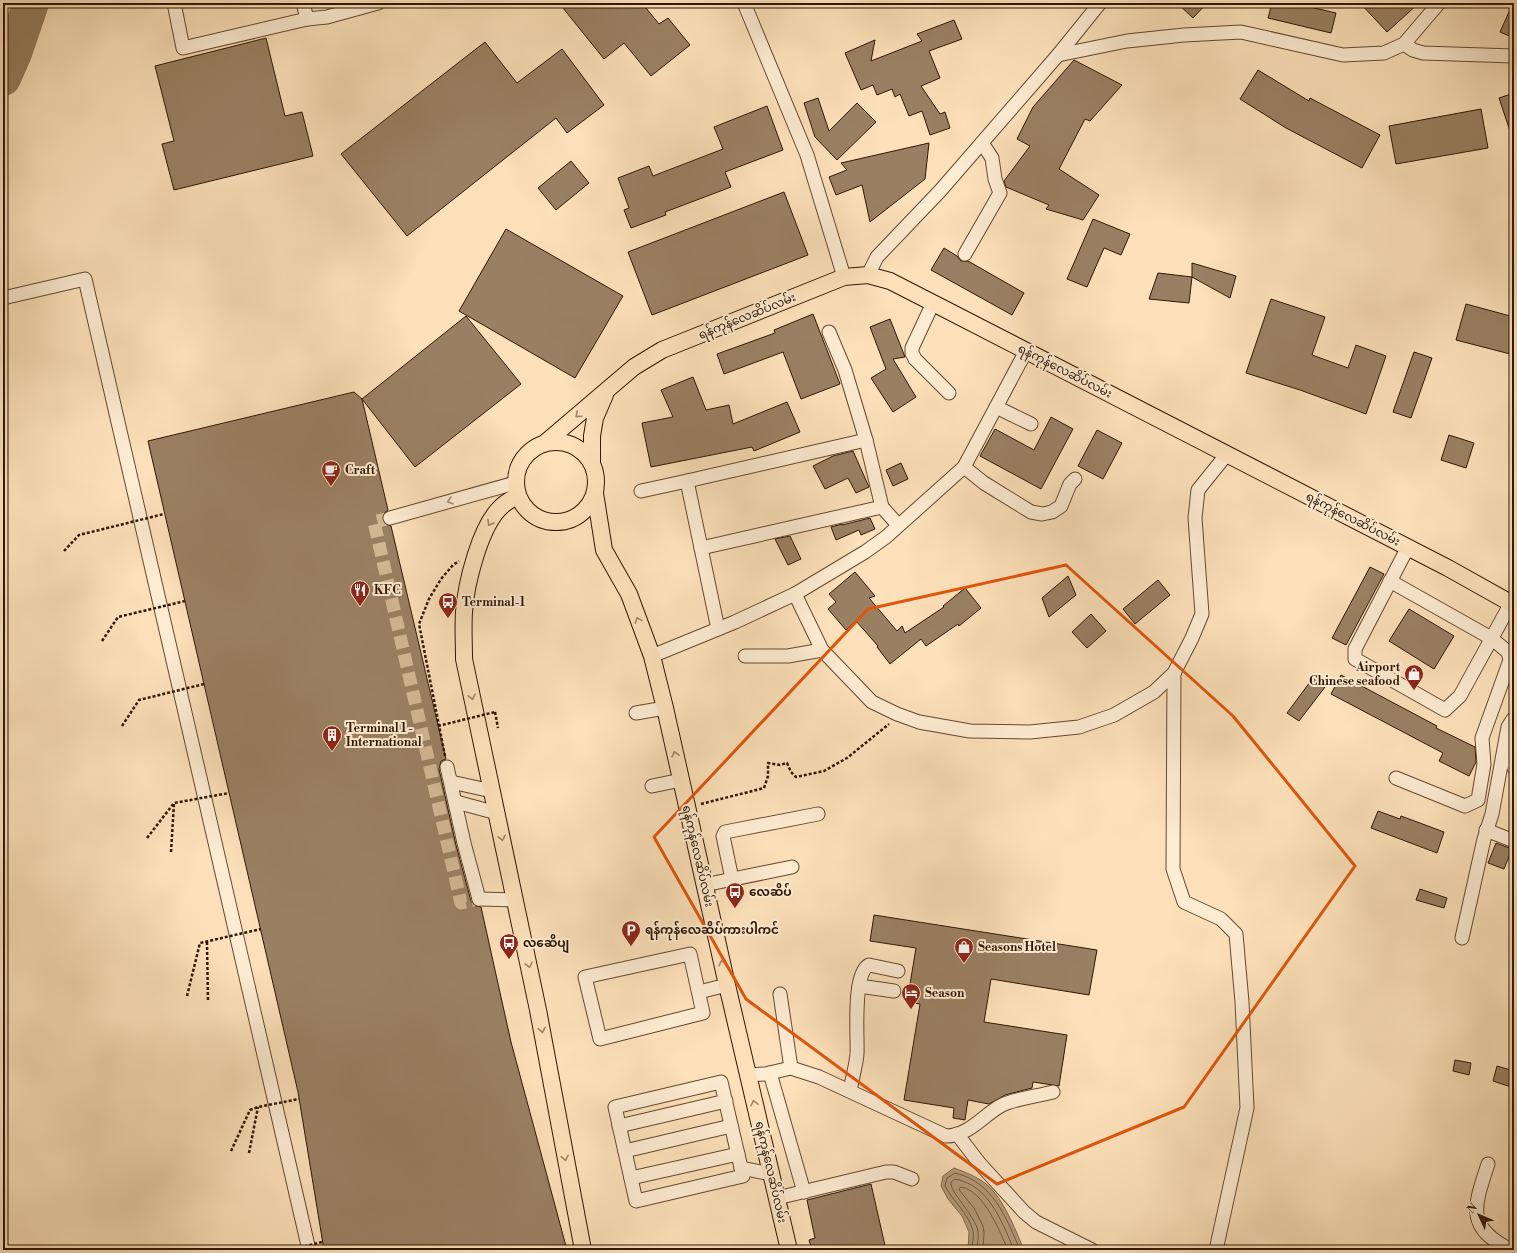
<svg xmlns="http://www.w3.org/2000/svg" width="1517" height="1253" font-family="'Libre Bodoni','Noto Sans Myanmar',serif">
	<rect width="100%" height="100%" fill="#fce0b9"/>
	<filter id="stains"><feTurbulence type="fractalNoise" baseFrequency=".005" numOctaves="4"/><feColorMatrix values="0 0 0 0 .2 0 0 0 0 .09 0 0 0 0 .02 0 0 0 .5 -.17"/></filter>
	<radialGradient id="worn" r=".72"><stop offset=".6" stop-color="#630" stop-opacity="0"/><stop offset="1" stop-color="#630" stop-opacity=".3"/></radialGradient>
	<!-- water -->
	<path fill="#b69c7c" stroke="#80674c" d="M954,1168c14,5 31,12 40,24 13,16 22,39 30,58h-56l1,-18 -7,-16 -14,-17 -7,-13 2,-10z"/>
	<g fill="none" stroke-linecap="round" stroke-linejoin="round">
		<!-- shore -->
		<g stroke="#725a40" stroke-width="1">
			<path d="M972,1250c0,-6 2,-13 1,-19 -4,-17 -20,-30 -28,-45l2,-8 8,-5c38,9 51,44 65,77"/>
			<path d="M977,1250c0,-6 2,-13 1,-19 -3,-15 -29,-40 -27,-49l4,-3c34,6 47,43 59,71"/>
			<path d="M983,1250l1,-17 -1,-7 -9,-18 -14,-17 -1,-2 2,-2c23,4 38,43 47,63"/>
		</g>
		<!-- taxiway -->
		<path stroke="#967c5f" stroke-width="36" d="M3,78l11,-25 17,-50"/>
	</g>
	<!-- building -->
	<g fill="#9a8063" stroke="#2f1705">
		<path d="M559,3h83l17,21 9,-6 22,27 -39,31 -27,-33 -20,16z"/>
		<path d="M1177,3h30l-14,15z"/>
		<path d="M1272,3h21l43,10 -5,20 -63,-15z"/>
		<path d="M1360,3h59l-32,29z"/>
		<path d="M1513,3h1v35l-14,-6z"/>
		<path d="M954,20l8,19 -33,12 11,27 -19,8 19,28 5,-2 5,16 -20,7 -8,-24 -13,5 -9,-22 -5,3 -3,-8 -15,6 -4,-10 -12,5 -16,-37 30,-13 -4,21 51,-20 -5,-7z"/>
		<path d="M266,38l19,78 17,-4 11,44 -139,34 -12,-46 12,-3 -19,-75z"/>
		<path d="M485,42l32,41 45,-34 42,56 -37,28 -11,-15 -149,118 -66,-82z"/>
		<path d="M1074,60l48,25 -32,36 -5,-2 -26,50 40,26 -16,25 -37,-11 3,-4 -43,-18 -2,-6 26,-35 -13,-7 16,-32z"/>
		<path d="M1258,70l51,31 1,-3 70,37 -18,33 -76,-40 -46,-29z"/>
		<path d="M1514,93v43l-2,1 -13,-39z"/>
		<path d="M818,98l11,33 28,-28 19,19 -39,38 -22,-23 -11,-34z"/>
		<path d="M767,106l16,44 -58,22 6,15 -66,25 1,3 -35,13 -7,-18 5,-2 -11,-30 31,-12 4,10 70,-27 -9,-22z"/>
		<path d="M1481,109l7,39 -92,16 -7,-38z"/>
		<path d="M929,143l-4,36 -55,43 -8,-37 -26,10 -7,-18 18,-7 -6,-7z"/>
		<path d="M571,161l18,22 -33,27 -18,-22z"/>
		<path d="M784,192l24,63 -156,60 -24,-63z"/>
		<path d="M1093,219l37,15 -9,21 -17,-7 -17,39 -20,-8z"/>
		<path d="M506,229l117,67 -48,82 -116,-67z"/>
		<path d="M944,248l13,8 4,5h7l56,32 -12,22 -81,-45z"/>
		<path d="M1192,263l44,13 -6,22 -38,-21z"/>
		<path d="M1158,273l34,4 -3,26 -40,-4z"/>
		<path d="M1271,299l54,18 -13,38 36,13 8,-23 30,11 -20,58 -66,-24 -54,-17z"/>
		<path d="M1466,304l48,13v38l-58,-15z"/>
		<path d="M813,314l27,70 -39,15 -18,-47 -59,22 -7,-20 58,-21 -1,-3z"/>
		<path d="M466,316l55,68 -106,83 -53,-68z"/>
		<path d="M890,319l15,38 -12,2 23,38 -23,15 -22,-34 15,-9 -16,-42z"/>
		<path d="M1414,352l18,6 -21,60 -18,-6z"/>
		<path d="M693,377l13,33 23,-5 4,19 54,-22 13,30 -46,19 -2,-4 -101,20 -9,-44 31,-6 -12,-27z"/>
		<path d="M354,392l8,7 26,111 -4,3 -2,7 3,4 6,2 55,233 -5,2 -2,8 17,76 15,56 4,5 6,1 30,135 56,208h-243l-26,-158 -150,-651z"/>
		<path d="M1051,417l22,12 -32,60 -61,-33 15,-27 39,21z"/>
		<path d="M1097,430l25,13 -19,36 -25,-13z"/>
		<path d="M1449,435l25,8 -8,25 -25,-8z"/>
		<path d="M853,451l16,36 -13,6 -8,-15 -23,11 -12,-23 20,-10z"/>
		<path d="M901,463l7,16 -15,7 -7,-16z"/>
		<path d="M870,518l5,11 -14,6 -2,-5 -23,10 -5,-13 11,-3v1z"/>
		<path d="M790,536l11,23 -13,6 -13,-26z"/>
		<path d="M1370,567l14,7 -38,71 -14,-7z"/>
		<path d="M855,572l20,24 -6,2 28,33 5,-5 3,7 39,-26 -1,-1 22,-18 16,20 -22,18 -1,-2 -32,22 -5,-7 -31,25 -13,-17 1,-1 -22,-25 -10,9 -18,-21 8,-7 -7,-8z"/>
		<path d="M1068,576l8,19 -27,22 -7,-19z"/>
		<path d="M1158,580l12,15 -35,29 -12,-15z"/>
		<path d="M1409,609l45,27 -20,33 -45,-28z"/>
		<path d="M1091,614l15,17 -19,17 -15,-16z"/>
		<path d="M1341,675l96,51 -1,2 39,19 1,15 -7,14 -30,-15 4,-8 -112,-59z"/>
		<path d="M1313,678l12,9 -26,34 -12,-8z"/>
		<path d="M1378,811l22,8 1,-3 43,16 -7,21 -66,-25z"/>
		<path d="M1496,843l16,6 -8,20 -16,-6z"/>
		<path d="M1420,889l27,9 -3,10 -28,-8z"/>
		<path d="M874,915l223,35 -8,45 -98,-16 -7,43 83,13 -8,51 -26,-4 -1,6 -27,7 -16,9 -21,-4 -3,20 -12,-2 1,-10 -50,-8 16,-96 -13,-2 9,-54 -46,-7z"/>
		<path d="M1455,1060l16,3 -2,12 -16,-4z"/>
		<path d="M1497,1066l17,5v17l-21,-7z"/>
		<path d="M871,1184l15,66h-74l-3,-10 6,-2 -8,-38z"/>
	</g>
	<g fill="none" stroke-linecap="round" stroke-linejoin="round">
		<!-- minor-tunnel -->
		<path stroke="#d3b895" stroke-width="13" stroke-dasharray="13 6" stroke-linecap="butt" d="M390,518l-16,4 87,381 18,-4"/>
		<defs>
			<g id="minor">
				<path d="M174,3l9,45 124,-29 20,-2 51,-14"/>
				<path d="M303,3l4,16"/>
				<path d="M744,3l63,152 37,122"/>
				<path d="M1404,44l9,6 10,3 91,3"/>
				<path d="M1058,55l69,-14 57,-6 57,-3 102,23 41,-2 20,-9 35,-41"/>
				<path d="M965,254l35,-61 -5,-14 -3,-21 -10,-15"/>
				<path d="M868,275l9,-18 63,-66 118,-136 42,-52"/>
				<path d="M3,298l82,-19 224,971"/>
				<path d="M933,303l-21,45v5l3,6 34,34"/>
				<path d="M829,332l16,38 21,70 16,67 16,18"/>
				<path d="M996,407l35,17"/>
				<path d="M964,467l20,16 47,29 11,2 10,-2 9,-6 9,-22 5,-5"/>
				<path d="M641,491l46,-10"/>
				<path d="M390,518l125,-35"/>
				<path d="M1408,547l-53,102v10l90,51 15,-14 51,-93"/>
				<path d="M701,548l181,-41"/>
				<path d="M1390,581l101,57 17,14 2,8 -28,78 2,26 -6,36 -13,6 -69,-28"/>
				<path d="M795,594l70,-42 21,-15 78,-70 62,-116"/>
				<path d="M718,629l-31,-148 179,-41"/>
				<path d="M652,656l83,-34 60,-28 27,56 50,52 25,12 22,8 51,9 60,1 49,-5 35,-12 40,-23 20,-19 18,-35 10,-24 -7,-96 3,-28 29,-36"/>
				<path d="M745,656h43l34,-6"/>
				<path d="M1174,673l-1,196 11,33 37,17 15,15 6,68 5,106 -31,142"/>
				<path d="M636,713l29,-5"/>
				<path d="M1512,741v16l2,11"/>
				<path d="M447,767l17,76 15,56"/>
				<path d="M451,782l41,9"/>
				<path d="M652,786l29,-6"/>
				<path d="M456,802l41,11"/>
				<path d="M1486,830l28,11"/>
				<path d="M732,879l-9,-43 2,-4 93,-18"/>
				<path d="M704,885l88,-18"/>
				<path d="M479,899l36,1"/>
				<path d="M1462,938l22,-99 8,-25 16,-87 5,-8"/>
				<path d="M690,954l13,59 -103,26 -15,-62z"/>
				<path d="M859,986l35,5"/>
				<path d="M699,992l28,-7"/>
				<path d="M780,994l11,74"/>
				<path d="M770,1073l34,119"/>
				<path d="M748,1075l17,-1 26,-6 28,9 127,59c23,0 37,-21 56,-31 12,-6 36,-9 51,-13"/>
				<path d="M721,1082l22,94 -107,25 -21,-94z"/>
				<path d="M850,1091c2,-12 6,-25 7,-37 1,-18 -5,-80 12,-89l29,6"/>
				<path d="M619,1126l107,-25"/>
				<path d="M957,1134l23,30 44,48 12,10 56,28"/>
				<path d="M625,1151l106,-25"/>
				<path d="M1488,1164c-14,43 -23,63 23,86"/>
				<path d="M741,1168l30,6"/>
				<path d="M631,1178l107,-24"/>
				<path d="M777,1198l109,-26h8l18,7"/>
			</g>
			<g id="major">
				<circle cx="556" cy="482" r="40"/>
				<path d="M546,442l88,-75 28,-17 182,-73 24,-2 22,6 43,22 515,265 66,37"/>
				<path d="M592,462v-26l3,-18 10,-23"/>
				<path d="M595,493l9,57 25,44 23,62 13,52 62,277 62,265"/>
				<path d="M517,496c-5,3 -11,6 -15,10 -22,19 -36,78 -38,106 -1,16 0,32 0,47l74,351 45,240"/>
			</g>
		</defs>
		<!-- minor casing -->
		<use href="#minor" stroke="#624932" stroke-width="15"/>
		<!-- major casing -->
		<use href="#major" stroke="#2f1705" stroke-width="18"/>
		<!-- path -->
		<g stroke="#2f1705" stroke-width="2.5" stroke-dasharray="3 2" stroke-linecap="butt">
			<path d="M495,712l3,16"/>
			<path d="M445,756l-26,-132 10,-25 12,-20 12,-14 6,-4"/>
			<path d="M701,804l63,-16 4,-12v-13l12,2 7,-2 4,9 5,5 28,-6 23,-13 42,-34"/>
			<path d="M171,852l3,-49"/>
			<path d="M207,942l1,60"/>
			<path d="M249,1153l9,-46"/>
		</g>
		<!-- minor -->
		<use href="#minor" stroke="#fdebd2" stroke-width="13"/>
		<!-- major -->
		<use href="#major" stroke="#fce0b9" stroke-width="16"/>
		<!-- path-bridge -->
		<g stroke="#2f1705" stroke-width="2.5" stroke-dasharray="3 2" stroke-linecap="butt">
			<path d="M64,551l15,-16 85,-21"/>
			<path d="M102,641l16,-24 67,-16"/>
			<path d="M122,726l17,-26 65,-16"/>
			<path d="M438,726l57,-14"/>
			<path d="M147,838l27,-35 55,-10"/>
			<path d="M187,996l13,-53 61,-14"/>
			<path d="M231,1151l19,-41 8,-3 41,-8"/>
			<path d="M290,1250l32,-8"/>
		</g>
	</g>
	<!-- one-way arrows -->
	<defs><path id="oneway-chevron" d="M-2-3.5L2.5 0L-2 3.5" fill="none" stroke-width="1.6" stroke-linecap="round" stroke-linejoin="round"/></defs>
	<g stroke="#a08668">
		<use href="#oneway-chevron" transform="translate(578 415) rotate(138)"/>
		<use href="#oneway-chevron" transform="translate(490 523) rotate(120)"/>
		<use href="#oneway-chevron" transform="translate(638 620) rotate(-110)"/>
		<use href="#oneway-chevron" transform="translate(472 697) rotate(78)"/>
		<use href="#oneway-chevron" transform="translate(675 754) rotate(-103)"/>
		<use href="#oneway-chevron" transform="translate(502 838) rotate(78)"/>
		<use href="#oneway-chevron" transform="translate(722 963) rotate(-103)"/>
		<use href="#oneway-chevron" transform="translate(529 965) rotate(78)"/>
		<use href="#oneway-chevron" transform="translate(542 1030) rotate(80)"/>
		<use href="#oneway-chevron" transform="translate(754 1103) rotate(-103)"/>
		<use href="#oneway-chevron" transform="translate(565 1158) rotate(79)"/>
	</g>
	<use stroke="#a08c76" href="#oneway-chevron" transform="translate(450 501) rotate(164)"/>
	<!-- marked area -->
	<path fill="none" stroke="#df560c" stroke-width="3" stroke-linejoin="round" d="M1066,565l167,151 122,150 -171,241 -187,77 -251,-185 -92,-162 214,-228z"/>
	<!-- icons -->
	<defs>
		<symbol id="cafe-pin" viewBox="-11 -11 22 30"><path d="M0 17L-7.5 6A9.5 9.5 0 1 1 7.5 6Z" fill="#8f2418" stroke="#fdebd2"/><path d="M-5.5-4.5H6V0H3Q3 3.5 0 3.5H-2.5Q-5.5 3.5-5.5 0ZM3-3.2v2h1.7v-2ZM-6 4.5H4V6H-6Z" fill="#fff"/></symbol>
		<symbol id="restaurant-pin" viewBox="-11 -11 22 30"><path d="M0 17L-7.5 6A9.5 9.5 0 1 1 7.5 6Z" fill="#8f2418" stroke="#fdebd2"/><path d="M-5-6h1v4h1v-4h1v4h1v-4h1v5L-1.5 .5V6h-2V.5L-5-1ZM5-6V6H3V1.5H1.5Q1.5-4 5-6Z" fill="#fff"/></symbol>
		<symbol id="bus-pin" viewBox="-11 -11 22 30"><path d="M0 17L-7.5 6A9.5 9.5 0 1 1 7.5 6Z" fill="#8f2418" stroke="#fdebd2"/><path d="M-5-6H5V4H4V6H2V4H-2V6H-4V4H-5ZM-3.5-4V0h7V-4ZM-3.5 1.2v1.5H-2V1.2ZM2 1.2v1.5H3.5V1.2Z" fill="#fff"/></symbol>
		<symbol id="shop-pin" viewBox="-11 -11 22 30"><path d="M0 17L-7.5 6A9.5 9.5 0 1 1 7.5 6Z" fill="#8f2418" stroke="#fdebd2"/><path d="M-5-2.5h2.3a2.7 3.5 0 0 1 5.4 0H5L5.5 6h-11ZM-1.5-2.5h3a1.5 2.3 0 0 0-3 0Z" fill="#fff"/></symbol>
		<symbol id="building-pin" viewBox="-11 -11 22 30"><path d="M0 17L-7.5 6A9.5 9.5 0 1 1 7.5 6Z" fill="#8f2418" stroke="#fdebd2"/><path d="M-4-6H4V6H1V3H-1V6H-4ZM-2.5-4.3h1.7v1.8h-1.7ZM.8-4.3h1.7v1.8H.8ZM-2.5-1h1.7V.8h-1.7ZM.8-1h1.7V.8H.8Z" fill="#fff"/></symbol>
		<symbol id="parking-pin" viewBox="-11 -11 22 30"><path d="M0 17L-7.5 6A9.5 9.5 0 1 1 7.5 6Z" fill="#8f2418" stroke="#fdebd2"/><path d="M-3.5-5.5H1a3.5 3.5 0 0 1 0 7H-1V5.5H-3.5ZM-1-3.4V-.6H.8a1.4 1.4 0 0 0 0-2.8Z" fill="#fff"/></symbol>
		<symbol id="hotel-pin" viewBox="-11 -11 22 30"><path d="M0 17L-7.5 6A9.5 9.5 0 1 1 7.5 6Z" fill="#8f2418" stroke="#fdebd2"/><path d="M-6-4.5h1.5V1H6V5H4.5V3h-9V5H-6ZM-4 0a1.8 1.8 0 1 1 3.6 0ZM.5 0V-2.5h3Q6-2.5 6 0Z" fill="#fff"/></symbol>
	</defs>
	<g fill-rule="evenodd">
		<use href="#cafe-pin" x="320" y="459" width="22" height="30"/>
		<use href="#restaurant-pin" x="349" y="579" width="22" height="30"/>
		<use href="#bus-pin" x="437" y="591" width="22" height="30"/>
		<use href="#shop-pin" x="1403" y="663" width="22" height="30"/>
		<use href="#building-pin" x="321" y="724" width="22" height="30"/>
		<use href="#bus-pin" x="724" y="881" width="22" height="30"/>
		<use href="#parking-pin" x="620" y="919" width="22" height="30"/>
		<use href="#bus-pin" x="498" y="932" width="22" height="30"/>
		<use href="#shop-pin" x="953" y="936" width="22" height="30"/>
		<use href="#hotel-pin" x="900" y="982" width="22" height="30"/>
	</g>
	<g text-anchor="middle" stroke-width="4" stroke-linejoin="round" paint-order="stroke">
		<!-- street labels -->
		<g font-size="12" fill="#2f1705" stroke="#fdebd2">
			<text transform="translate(747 316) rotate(-22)" y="4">ရန်ကုန်လေဆိပ်လမ်း</text>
			<text transform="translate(1065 371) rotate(27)" y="4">ရန်ကုန်လေဆိပ်လမ်း</text>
			<text transform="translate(1353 519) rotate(27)" y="4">ရန်ကုန်လေဆိပ်လမ်း</text>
			<text transform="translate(698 856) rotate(77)" y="4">ရန်ကုန်လေဆိပ်လမ်း</text>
			<text transform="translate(771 1172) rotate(77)" y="4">ရန်ကုန်လေဆိပ်လမ်း</text>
		</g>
		<!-- poi labels -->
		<g font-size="12" font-weight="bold" fill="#2f1705" stroke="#fdebd2" text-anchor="start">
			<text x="345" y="474">Craft</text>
			<text x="374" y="594">KFC</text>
			<text x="462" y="606">Terminal-1</text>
			<text x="1400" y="671" text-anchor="end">Airport<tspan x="1400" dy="14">Chinese seafood</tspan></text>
			<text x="346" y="732">Terminal 1 -<tspan x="346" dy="14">International</tspan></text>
			<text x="749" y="896">လေဆိပ်</text>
			<text x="645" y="934">ရန်ကုန်လေဆိပ်ကားပါကင်</text>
			<text x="523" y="947">လဆေိပျ</text>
			<text x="978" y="951">Seasons Hotel</text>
			<text x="925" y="997">Season</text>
		</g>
	</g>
	<!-- margin -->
	<rect width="1517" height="1253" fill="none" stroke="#fce0b9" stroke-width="16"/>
	<rect x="4" y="4" width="1509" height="1245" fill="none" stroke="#2f1705" stroke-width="2"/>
	<rect x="8" y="8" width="1501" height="1237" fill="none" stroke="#2f1705"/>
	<!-- north arrow -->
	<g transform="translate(1479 1215) rotate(314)" stroke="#fdebd2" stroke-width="3" paint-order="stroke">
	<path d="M0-3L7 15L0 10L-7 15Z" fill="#2f1705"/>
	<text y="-6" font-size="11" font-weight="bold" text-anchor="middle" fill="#2f1705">N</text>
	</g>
	<rect width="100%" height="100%" filter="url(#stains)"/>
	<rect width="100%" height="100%" fill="url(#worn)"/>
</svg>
